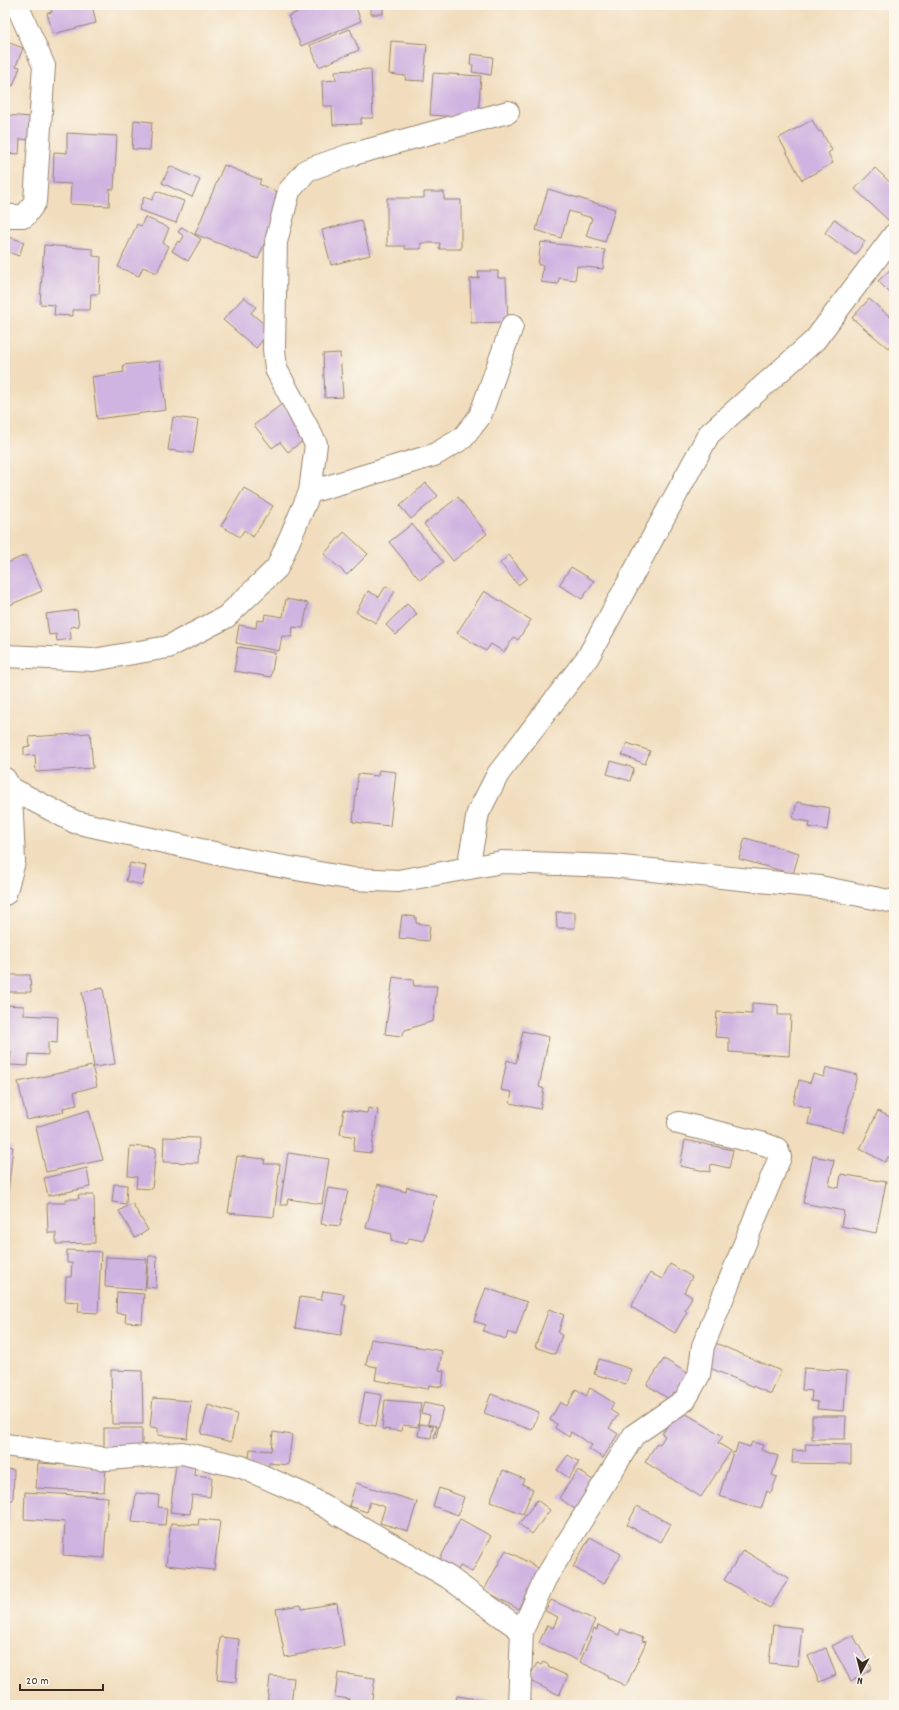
<svg xmlns="http://www.w3.org/2000/svg" width="899" height="1710" font-family="Dekko,sans-serif">
	<rect width="100%" height="100%" fill="#fbf7ec"/>
	<filter id="ink" filterUnits="userSpaceOnUse"><feTurbulence type="fractalNoise" baseFrequency=".025" numOctaves="2"/><feDisplacementMap in="SourceGraphic" scale="8" xChannelSelector="R" yChannelSelector="G"/><feConvolveMatrix kernelMatrix="1 2 1 2 8 2 1 2 1" color-interpolation-filters="sRGB"/></filter>
	<filter id="wash" filterUnits="userSpaceOnUse"><feTurbulence type="fractalNoise" baseFrequency=".012" numOctaves="4" result="noise"/><feDisplacementMap in="SourceGraphic" scale="16" xChannelSelector="R" yChannelSelector="G"/><feGaussianBlur stdDeviation="0.9" result="paint"/><feColorMatrix in="noise" values="0 0 0 0 0 0 0 0 0 0 0 0 0 0 0 0 0 1.4 0 .05"/><feComposite in="paint" operator="in"/></filter>
	<g filter="url(#wash)">
		<rect width="100%" height="100%" fill="#f1ddbd"/>
		<g id="blocks">
			<!-- building -->
			<g fill="#cfb3e1">
				<path d="M50,5h42l4,18 -43,11 -6,-21 5,-1z"/>
				<path d="M316,5h39l6,16 -60,25 -13,-30z"/>
				<rect x="371" y="5" width="12" height="9"/>
				<path d="M350,29l9,21 -40,17 -9,-22z"/>
				<path d="M5,33l4,2 -2,7 16,6 -7,18 4,1 -7,19 -8,-3z"/>
				<path d="M391,41l36,3 -3,37 -19,-1 1,-4 -17,-2z"/>
				<path d="M471,54l22,3 -2,18 -19,-3 1,-7h-3z"/>
				<path d="M371,69l2,49h-12v6l-28,1 -1,-19h-9l-1,-25 14,-1 -1,-9z"/>
				<path d="M433,73l48,3 -3,42 -48,-3z"/>
				<path d="M5,115l27,2 -1,23 -11,-1 -1,15 -14,-1z"/>
				<path d="M134,120l18,2 -2,28 -18,-1z"/>
				<path d="M812,120l7,12 2,-1 11,19 -4,3 5,10 -31,17 -23,-42z"/>
				<path d="M67,133l50,3 -3,53h-4l-1,17 -39,-2 1,-20 -18,-1 1,-31 13,1z"/>
				<path d="M224,165l37,15 -2,4 25,11 -26,64 -63,-25z"/>
				<path d="M170,166l30,14 -8,17 -30,-14z"/>
				<path d="M875,168l19,18v30l-5,5 -34,-32z"/>
				<path d="M548,189l67,20 -10,33 -19,-6 6,-18 -23,-7 -8,27 -25,-8z"/>
				<path d="M156,191l28,10 -8,22 -37,-13 5,-13 8,3z"/>
				<path d="M424,192h20v8h17v49h-22l1,-6h-19v6h-16v-3h-18v-48h37z"/>
				<path d="M145,217l24,11 -6,15 6,3 -12,27 -14,-6 -4,9 -21,-9 19,-43 4,2z"/>
				<path d="M834,219l31,22 -10,14 -30,-22z"/>
				<path d="M361,220l9,35 -39,10 -9,-35z"/>
				<path d="M182,227l19,12 -13,22 -16,-10 6,-10 2,2 4,-7 -6,-4z"/>
				<path d="M7,236l17,6 -5,14 -14,-5v-9z"/>
				<path d="M541,242l64,8 -2,19 -26,-3 -2,14 -16,-2 -1,6 -17,-2 2,-17h-5z"/>
				<path d="M44,245l49,4v7l8,1 -2,37h-8l-1,16h-17v6l-19,-1 1,-10 -15,-1z"/>
				<path d="M894,266v31l-16,-16z"/>
				<path d="M478,271h20v7h8l2,44 -37,1 -1,-44 9,-1z"/>
				<path d="M244,297l12,10 -5,6 20,17 -15,18 -33,-28z"/>
				<path d="M869,299l25,21v20l-6,8 -36,-30z"/>
				<path d="M340,353l3,44 -18,1 -2,-44z"/>
				<path d="M160,361l6,49 -69,9 -5,-42 32,-5 -1,-7z"/>
				<path d="M282,404l26,33 -20,15 -8,-10 -8,6 -18,-23z"/>
				<path d="M173,417l25,3 -5,33 -25,-3z"/>
				<path d="M426,483l12,13 -27,23 -11,-13z"/>
				<path d="M244,488l29,18 -20,31 -9,-7 -4,7 -19,-11z"/>
				<path d="M458,497l29,37 -34,27 -29,-37z"/>
				<path d="M412,524l31,38 -23,18 -31,-38z"/>
				<path d="M344,532l24,22 -21,21 -23,-21z"/>
				<path d="M26,555l16,36 -37,16v-43z"/>
				<path d="M509,555l18,23 -9,7 -18,-22z"/>
				<path d="M571,567l23,14 -12,18 -23,-14z"/>
				<path d="M386,586l9,5 -19,32 -20,-11 12,-21 11,6z"/>
				<path d="M484,591l47,29 -13,20 -4,-3 -10,15 -13,-8 -5,7 -29,-18z"/>
				<path d="M286,599l22,4 -5,25 -10,-1 -1,10 -10,-1 -3,15 -43,-8 3,-18 17,3 1,-8 7,1 1,-7 18,3z"/>
				<path d="M407,604l10,10 -21,21 -10,-10z"/>
				<path d="M77,610l2,16 -9,1 1,12 -14,2 -1,-7 -7,1 -3,-21z"/>
				<path d="M238,647l37,6 -4,24 -37,-6z"/>
				<path d="M90,733l3,35 -57,4 -1,-17 -11,1v-9l6,-1 -1,-9z"/>
				<path d="M627,743l23,8 -5,13 -23,-9z"/>
				<path d="M611,761l23,7 -4,13 -23,-7z"/>
				<path d="M379,770l17,2 -6,54 -37,-4 5,-48 20,2z"/>
				<path d="M797,802l33,6 -3,22 -18,-3 1,-5 -17,-3z"/>
				<path d="M745,838l54,15 -6,21 -54,-15z"/>
				<path d="M130,863l16,3 -4,19 -16,-4z"/>
				<path d="M556,912h19v16h-18z"/>
				<path d="M402,915l14,2v6l14,2 -2,16 -29,-3z"/>
				<path d="M5,975h25l1,17h-26z"/>
				<path d="M393,977l20,3 1,6h23l-4,35 -28,9 -3,6 -17,-2z"/>
				<path d="M103,988l12,76 -21,3 -12,-75z"/>
				<path d="M752,1003l26,2v10h13l-2,41 -60,-4v-14l-14,-1 2,-25 35,2z"/>
				<path d="M5,1005l19,1v9l34,2 -1,26 -9,-1v13l-19,-1 -1,12 -18,-1 1,-13 -6,-1z"/>
				<path d="M523,1031l26,6 -10,50 5,2 -4,20 -30,-6 2,-11 -11,-2 6,-30 9,3z"/>
				<path d="M92,1066l5,20 -23,6 3,13 -14,3 1,4 -37,8 -9,-38z"/>
				<path d="M826,1067l31,8 -14,57 -35,-8 3,-16 -18,-4 6,-24 11,3 3,-9 11,3z"/>
				<path d="M368,1108l10,2 -7,43 -18,-2 2,-14 -15,-3 4,-24 23,3z"/>
				<path d="M89,1110l14,50 -57,12 -10,-45z"/>
				<path d="M878,1111l14,7 2,-4v46l-6,-3 -3,5 -25,-13z"/>
				<path d="M164,1137l35,1 -1,25 -35,-1z"/>
				<path d="M685,1140l48,10 -4,18 -18,-4 -1,8 -30,-6z"/>
				<path d="M5,1146l8,1 -6,55h-2z"/>
				<path d="M130,1146l26,2 -4,41 -16,-1 1,-11 -9,-1z"/>
				<path d="M288,1153l41,6 -7,45 -34,-5 -1,6h-7z"/>
				<path d="M237,1156l28,3 -1,5h16l-6,53 -46,-4z"/>
				<path d="M813,1156l21,4 -5,26 10,2 2,-14 45,8 -10,51 -35,-7 3,-15 -41,-8z"/>
				<path d="M87,1168l3,19 -42,9 -4,-18z"/>
				<path d="M114,1184l13,1 -1,19 -14,-2z"/>
				<path d="M378,1184l28,8 1,-5 29,8 -13,46 -14,-3 -3,6 -15,-4 1,-6 -26,-6z"/>
				<path d="M328,1188l20,3 -8,35 -19,-2z"/>
				<path d="M78,1195h16l1,48 -39,1v-11h-8l-1,-30h19v-4h13z"/>
				<path d="M132,1203l16,27 -13,8 -16,-27z"/>
				<path d="M67,1250l34,2 -3,61 -20,-1 1,-10 -14,-1 1,-24h5l1,-14h-5z"/>
				<path d="M149,1256h8l-1,32 -10,-1z"/>
				<path d="M106,1257l41,2 -2,31 -40,-3z"/>
				<path d="M670,1264l22,13 -8,15 8,5 -7,13 2,2 -12,21 -44,-26 19,-34 12,6z"/>
				<path d="M486,1288l41,14 -11,33 -8,-3 -2,7 -23,-8 3,-6 -12,-4z"/>
				<path d="M323,1291l21,3 -2,11h4l-5,30 -46,-7 5,-31 21,3z"/>
				<path d="M117,1292l27,2 -2,29 -17,-1 1,-8 -10,-1z"/>
				<path d="M549,1309l15,6 -6,18 4,2 -7,19 -20,-7z"/>
				<path d="M371,1339l71,12 -3,19 5,1 -2,16 -13,-2 -1,4 -53,-9 2,-13 -11,-2z"/>
				<path d="M713,1342l68,29 -10,23 -68,-29z"/>
				<path d="M599,1359l32,10 -5,15 -32,-10z"/>
				<path d="M664,1359l25,15 -17,27 -25,-16z"/>
				<path d="M804,1368l43,3 -3,40 -27,-2 1,-7 -7,-1 1,-10 -10,-1z"/>
				<path d="M111,1370l31,1 1,53h-31z"/>
				<path d="M590,1388l24,15 -4,7 8,5 -9,13 9,6 -15,24 -14,-9 3,-4 -21,-13 -2,5 -14,-9 2,-4 -7,-4 10,-18 7,4 9,-17 10,7z"/>
				<path d="M365,1392l17,3 -6,31 -17,-3z"/>
				<path d="M491,1394l48,18 -7,18 -48,-17z"/>
				<path d="M153,1398l38,3 -4,37 -29,-3v-7l-8,-1z"/>
				<path d="M385,1400l36,3 -3,24 -15,-2 -1,6 -20,-2z"/>
				<path d="M424,1403l19,4 -7,31h-2l3,-12 -9,-2 2,-9 -9,-2z"/>
				<path d="M208,1405l29,9 -6,28 -30,-8z"/>
				<path d="M678,1409l45,27 -5,7 13,8 -30,46 -56,-35 12,-19 3,1 5,-8 -3,-2z"/>
				<path d="M812,1416h34l-1,23h-33z"/>
				<path d="M420,1424l13,2 -2,12 -13,-2z"/>
				<rect x="104" y="1428" width="38" height="26"/>
				<path d="M273,1432l19,3 -4,30 -19,-2 -1,6 -20,-3 2,-17 21,2z"/>
				<path d="M752,1442l11,3 -2,5 17,6 -6,19 5,2 -6,16 -4,-2 -6,18 -42,-13 14,-44 2,1 3,-10 12,4z"/>
				<path d="M805,1444l46,1v19l-59,-1 1,-13 13,1z"/>
				<path d="M568,1455l11,7 -10,16 -12,-8z"/>
				<path d="M38,1463l68,4 -2,25 -68,-4z"/>
				<path d="M176,1464l19,2 -1,9 18,2 -2,20 -18,-2 -2,19 -20,-2z"/>
				<path d="M5,1469l9,1 -1,30h-3l-1,23h-4z"/>
				<path d="M503,1470l21,9 -2,5 11,5 -10,25 -33,-13z"/>
				<path d="M578,1470l19,13 -19,28 -19,-13z"/>
				<path d="M356,1483l61,19 -9,29 -28,-8 5,-16 -15,-5 -3,10 -18,-6z"/>
				<path d="M439,1488l25,9 -6,18 -25,-9z"/>
				<path d="M25,1492l83,5 -4,61 -41,-3 2,-33 -41,-3z"/>
				<path d="M136,1493l23,2 -1,12 9,1 -2,17 -33,-3z"/>
				<path d="M537,1500l13,10 -18,24 -13,-10z"/>
				<path d="M637,1506l34,18 -10,18 -34,-17z"/>
				<path d="M199,1519l21,2 -6,49 -48,-5 5,-42 27,2z"/>
				<path d="M460,1519l31,17 -19,36 -12,-6 -2,4 -19,-9z"/>
				<path d="M590,1537l31,17 -17,30 -31,-17z"/>
				<path d="M506,1550l34,19 -22,40 -34,-19z"/>
				<path d="M743,1550l46,28 -19,30 -46,-28z"/>
				<path d="M551,1600l44,20 -18,40 -38,-17 8,-18 6,3 5,-11 -13,-6z"/>
				<path d="M337,1603l7,43 -59,11 -9,-48 25,-4 1,4z"/>
				<path d="M598,1625l21,10 2,-6 22,9 -1,3 4,1 -20,44 -19,-9 1,-2 -28,-13 14,-33 3,1z"/>
				<path d="M773,1625l29,3 -4,38 -29,-3z"/>
				<path d="M853,1635l19,34 -21,12 -19,-35z"/>
				<path d="M220,1637l19,2 -3,43 -19,-2z"/>
				<path d="M826,1648l10,27 -17,7 -11,-26z"/>
				<path d="M543,1662l6,3 -1,2 20,9 -9,19 -31,-15 9,-17 4,2z"/>
				<path d="M338,1673l37,5 -4,27 -15,-2 -1,2h-7l1,-6 -14,-2z"/>
				<path d="M270,1676l24,2 -3,27h-24z"/>
				<path d="M457,1696l52,8v1h-54z"/>
				<path d="M377,1701l19,3v1h-19z"/>
			</g>
		</g>
	</g>
	<g filter="url(#ink)">
		<use href="#blocks" fill-opacity="0" stroke="#96846e" stroke-width="1"/>
		<g fill="none" stroke-linecap="round" stroke-linejoin="round">
			<defs>
				<g id="minor">
					<path d="M5,216h20l10,-14 9,-136 -27,-61"/>
					<path d="M310,492l124,-37 29,-17 17,-22 32,-90"/>
					<path d="M5,656l88,4 75,-13 58,-30 51,-49 33,-76 6,-48 -40,-75 -2,-20 2,-107 13,-51 18,-21 43,-15 158,-43"/>
					<path d="M5,779l5,9 2,27 2,47 -9,32"/>
					<path d="M10,788l65,34 170,38 108,19 45,2 104,-19 110,4 208,21 74,15"/>
					<path d="M468,868l10,-55 20,-39 90,-117 121,-223 106,-94 79,-105"/>
					<path d="M5,1445l103,14 74,-6 60,14 61,27 145,83 74,54"/>
					<path d="M519,1705l3,-74 23,-52 89,-144 51,-35 14,-25 4,-29 77,-189 -3,-8 -13,-5 -85,-21"/>
				</g>
			</defs>
			<!-- minor casing -->
			<use href="#minor" stroke="#96846e" stroke-width="24"/>
			<!-- minor -->
			<use href="#minor" stroke="#fff" stroke-width="22"/>
		</g>
	</g>
	<!-- margin -->
	<rect width="899" height="1710" fill="none" stroke="#fbf7ec" stroke-width="20"/>
	<!-- north arrow -->
	<g transform="translate(861 1672) rotate(187)" stroke="#fbf7ec" stroke-width="3" paint-order="stroke">
	<path d="M0-3L7 15L0 10L-7 15Z" fill="#3b2a1e"/>
	<text y="-6" font-size="11" font-weight="bold" text-anchor="middle" fill="#3b2a1e">N</text>
	</g>
	<!-- scale -->
	<path d="M20 1684v6h83v-6" fill="none" stroke="#3b2a1e" stroke-width="2"/>
	<text x="26" y="1684" font-size="12" fill="#3b2a1e" stroke="#fbf7ec" stroke-width="3" paint-order="stroke">20 m</text>
</svg>
